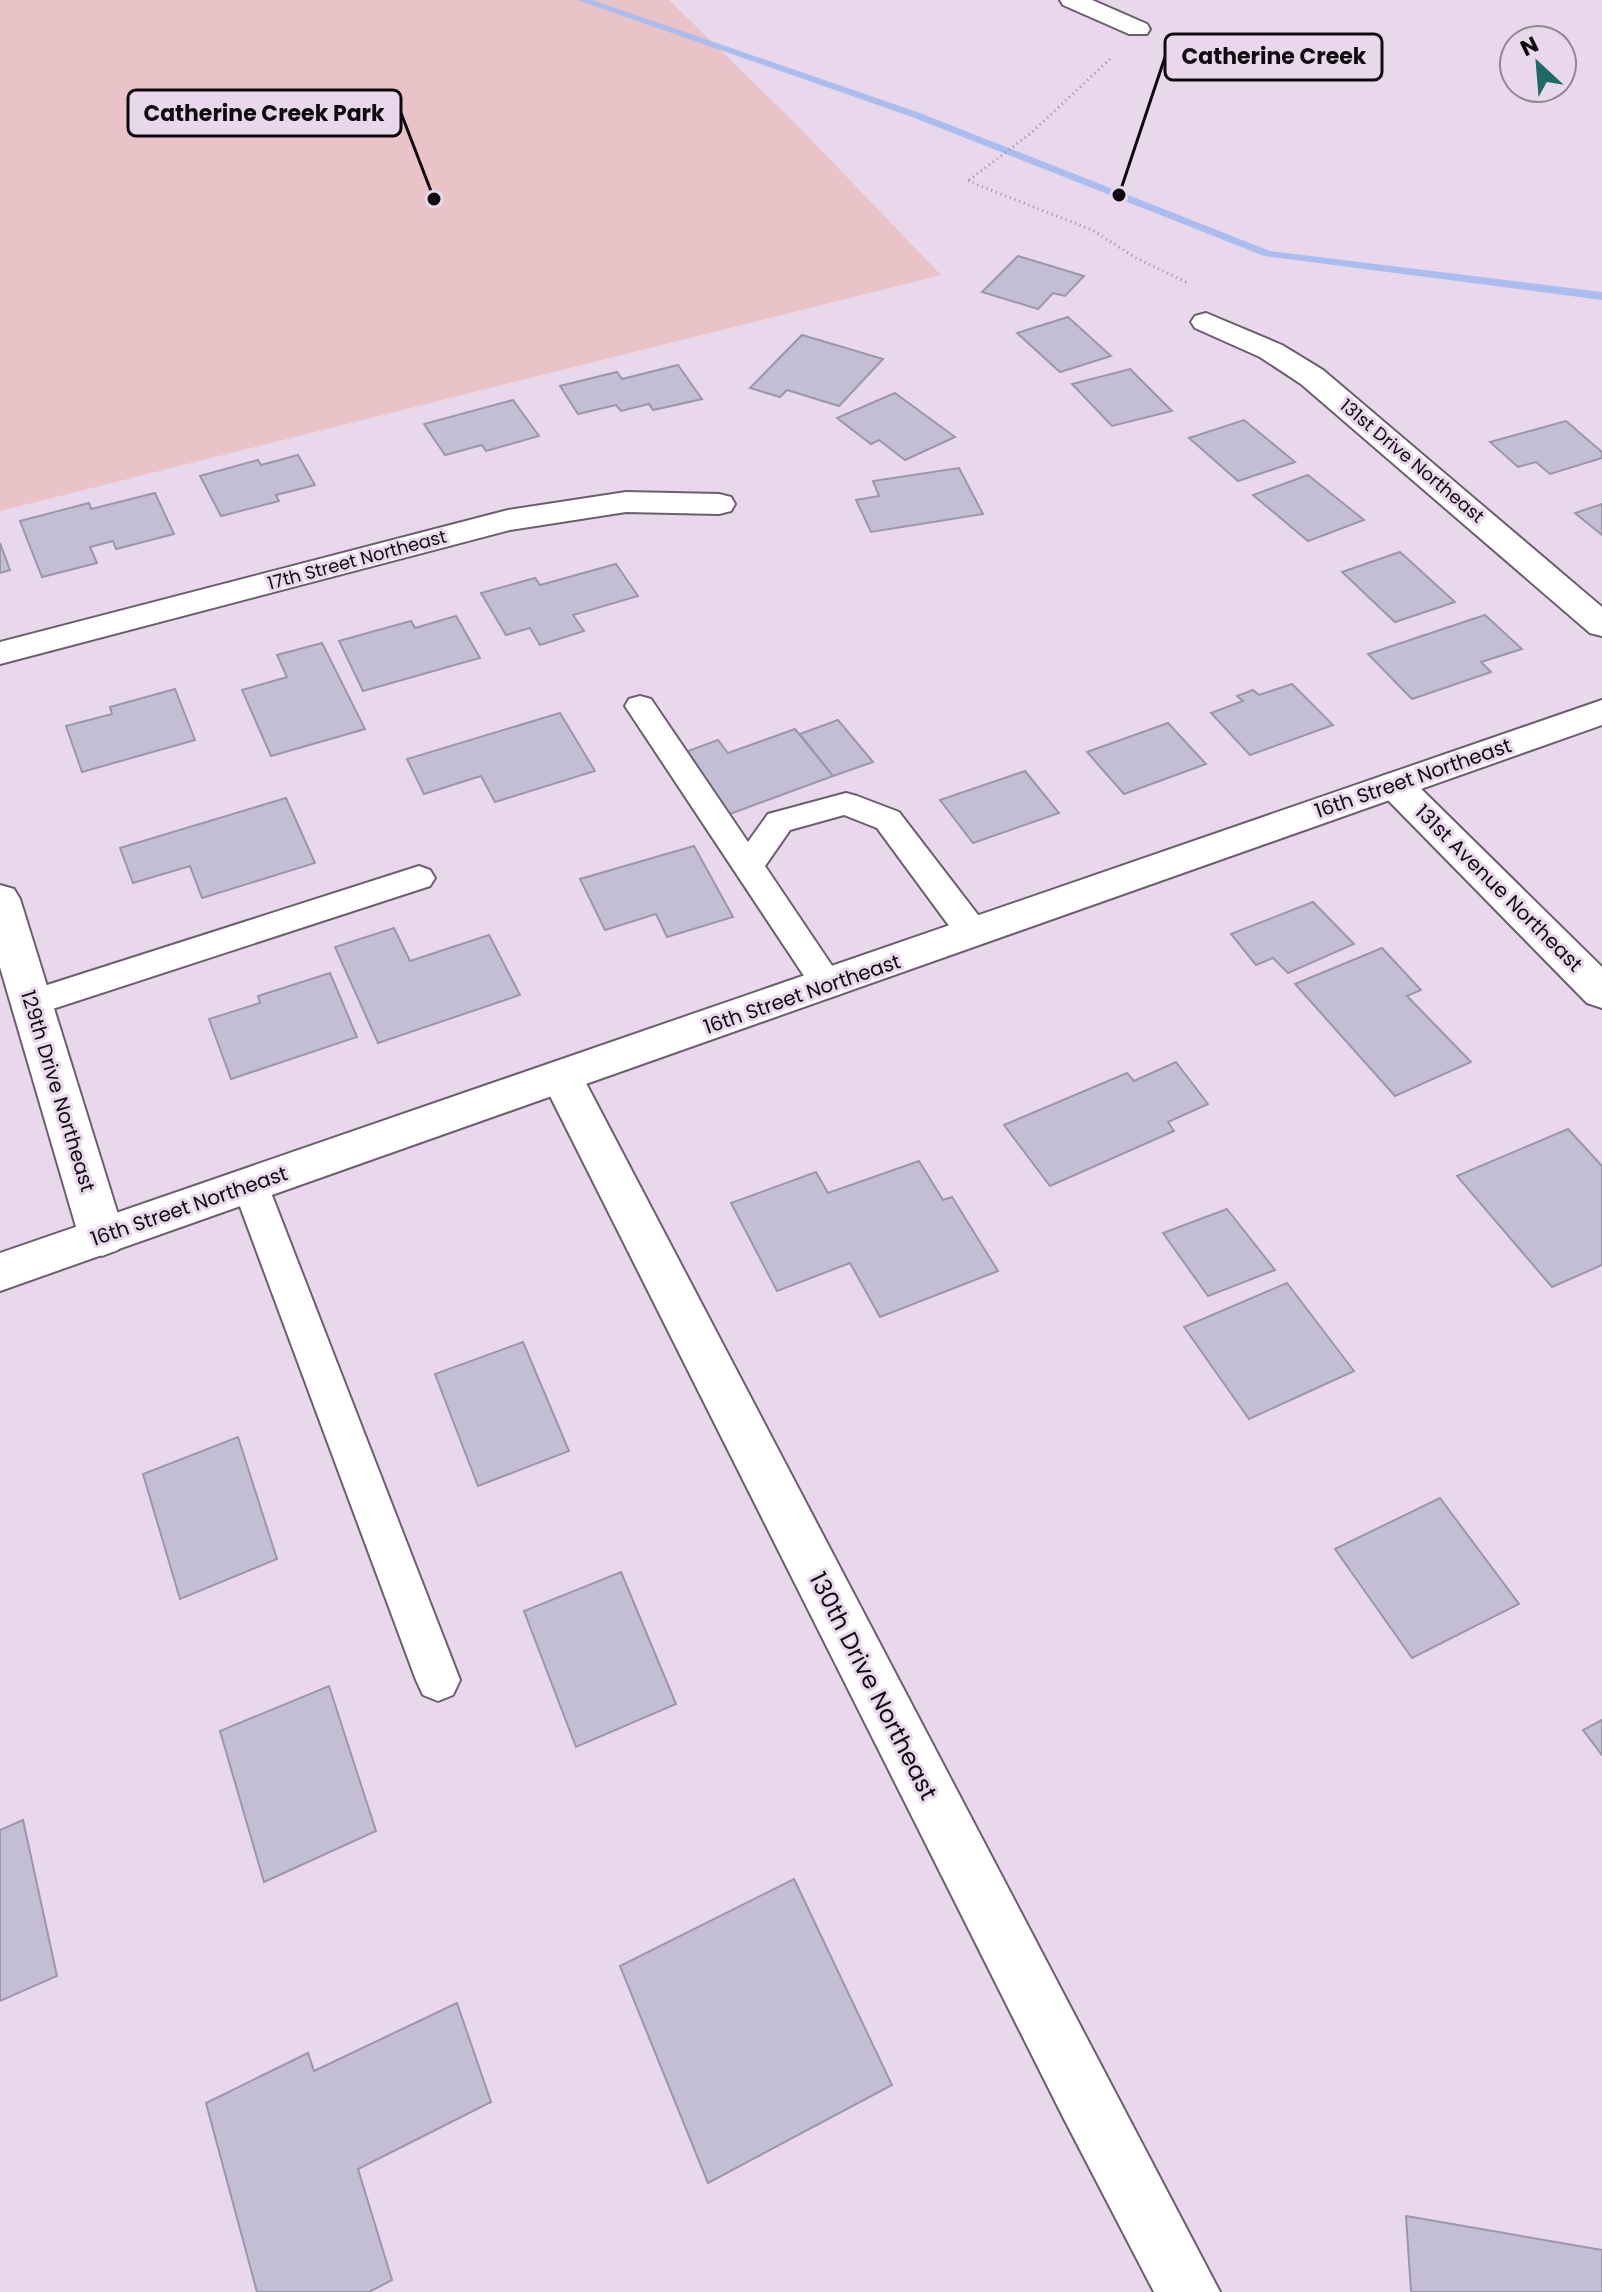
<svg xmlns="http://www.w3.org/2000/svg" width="1602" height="2292" font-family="Poppins,sans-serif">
	<rect width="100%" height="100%" fill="#e9d8ec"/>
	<!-- green -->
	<path fill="#e9c3c7" d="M0,0h669l126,123 146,152 -941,236z"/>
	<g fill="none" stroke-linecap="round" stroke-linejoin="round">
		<!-- stream -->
		<path fill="#abbcee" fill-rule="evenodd" d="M577,0h15l328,113 350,138 332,41v8l-338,-44 -352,-139z"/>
	</g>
	<!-- building -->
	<g fill="#c3bed4" stroke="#9b96ac" stroke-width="2">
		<path d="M1018,256l66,20 -19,20 -12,-3 -15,16 -56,-17z"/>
		<path d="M1068,317l43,39 -51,16 -43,-39z"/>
		<path d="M802,335l81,24 -44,47 -52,-16 -7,7 -30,-9z"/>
		<path d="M678,365l24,34 -49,11 -4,-6 -28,7 -5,-6 -38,9 -18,-28 57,-14 5,7z"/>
		<path d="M1130,369l42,42 -60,15 -40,-42z"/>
		<path d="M895,393l60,44 -50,23 -26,-20 -8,4 -34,-26z"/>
		<path d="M513,400l26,36 -53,15 -4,-6 -37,10 -21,-31z"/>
		<path d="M1244,420l51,42 -57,19 -49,-43z"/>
		<path d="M1566,421l36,31v6l-52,16 -14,-12 -18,5 -28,-25z"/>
		<path d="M298,455l17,30 -39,10 3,6 -58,15 -21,-40 58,-16 3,5z"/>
		<path d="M959,468l24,46 -112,18 -15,-32 23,-4 -6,-15z"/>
		<path d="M1308,475l56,45 -56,21 -55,-46z"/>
		<path d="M155,493l19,41 -58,15 -3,-8 -23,6 7,16 -55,14 -22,-56 69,-18 2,6z"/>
		<path d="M1602,504v31l-27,-22z"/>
		<path d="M0,543l10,27 -10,3z"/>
		<path d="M1400,552l55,50 -60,20 -53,-50z"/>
		<path d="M616,564l22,32 -65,19 11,16 -44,14 -10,-17 -24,7 -25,-42 54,-15 5,7z"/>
		<path d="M1485,615l37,34 -41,13 10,10 -79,27 -44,-45z"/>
		<path d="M456,616l24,42 -117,33 -24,-50 72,-20 4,7z"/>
		<path d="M322,643l43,86 -94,27 -29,-66 45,-13 -10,-22z"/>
		<path d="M1292,684l41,41 -83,30 -39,-42 32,-12 -6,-5 16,-6 6,5z"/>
		<path d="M175,689l20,51 -113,32 -16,-46 46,-12 -2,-7z"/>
		<path d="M560,713l35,58 -100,31 -14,-26 -57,18 -17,-35z"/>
		<path d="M838,720l35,42 -40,14 -33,-42z"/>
		<path d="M1168,723l38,41 -82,30 -37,-42z"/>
		<path d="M795,729l38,47 -106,39 -44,-62 35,-13 10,13z"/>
		<path d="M1025,771l34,42 -86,30 -33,-43z"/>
		<path d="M286,798l29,65 -113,35 -12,-32 -57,17 -13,-35z"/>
		<path d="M694,846l39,71 -66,20 -11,-23 -51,16 -25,-51z"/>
		<path d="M1313,902l41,42 -66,29 -15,-15 -17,7 -25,-31z"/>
		<path d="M394,928l16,33 79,-26 31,60 -142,48 -43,-96z"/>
		<path d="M1382,948l39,42 -14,6 64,66 -76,34 -100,-112z"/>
		<path d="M330,973l27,64 -126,42 -22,-60 51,-16 -2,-7z"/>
		<path d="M1176,1062l32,42 -40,18 6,9 -124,55 -46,-61 123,-52 7,8z"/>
		<path d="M1568,1129l34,37v99l-50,22 -95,-111z"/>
		<path d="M919,1161l24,39 9,-3 46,74 -118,46 -30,-54 -73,28 -46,-88 85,-31 12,21z"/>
		<path d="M1227,1209l48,61 -67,26 -45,-63z"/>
		<path d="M1287,1283l67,88 -105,48 -65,-92z"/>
		<path d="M523,1342l46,109 -91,35 -43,-112z"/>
		<path d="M238,1437l39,122 -97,40 -37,-125z"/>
		<path d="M1440,1498l79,106 -107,54 -77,-109z"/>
		<path d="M621,1572l55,132 -100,43 -52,-136z"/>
		<path d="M329,1686l47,145 -112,51 -44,-151z"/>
		<path d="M1602,1720v35l-19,-25z"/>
		<path d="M23,1820l34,156 -57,25v-171z"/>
		<path d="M794,1879l98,206 -184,98 -88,-217z"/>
		<path d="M457,2003l34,99 -133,67 34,111 -23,12h-112l-51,-189 102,-50 6,18z"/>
		<path d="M1406,2216l196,34v42h-191z"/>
	</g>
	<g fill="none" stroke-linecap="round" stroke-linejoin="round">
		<defs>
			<g id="service">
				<path d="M640,696l11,3 97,143 20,-28 78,-21 11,3 42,16 86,112 5,9 -5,9 -12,3 -12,-3 -84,-114 -33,-13 -54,15 -25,36 80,119 -5,9 -12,4 -12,-4 -191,-288 4,-7z"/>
				<path d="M419,866l11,4 5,8 -5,8 -399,130 -12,-4 -5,-9 5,-9z"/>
				<path d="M250,1170l13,5 5,10 192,495 -7,15 -15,6 -15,-6 -7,-15 -184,-495 5,-10z"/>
			</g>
			<g id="minor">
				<path d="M1060,0h32l55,24 3,5 -3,5h-18l-66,-29z"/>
				<path d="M1206,313l76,32 41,25 279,237v29l-12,-3 -289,-249 -41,-27 -65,-29 -4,-6 4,-6z"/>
				<path d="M626,492l93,2 12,3 4,7 -4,7 -12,3 -93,-2 -116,18 -510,134v-22l508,-132z"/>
				<path d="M1395,772l13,4 194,191v41l-15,-5 -205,-209 -6,-9 6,-9z"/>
				<path d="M0,885l14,4 6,10 105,338 -7,13 -16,6 -16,-6 -7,-13 -79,-270z"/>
				<path d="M562,1061l15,5 643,1226h-66l-91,-175 -522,-1039 6,-12z"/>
			</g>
			<path id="tertiary" d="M1602,700v25l-1602,566v-38z"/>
		</defs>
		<!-- service casing -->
		<use href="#service" stroke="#6c5e6f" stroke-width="4"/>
		<!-- minor casing -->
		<use href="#minor" stroke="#6c5e6f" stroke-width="4"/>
		<!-- tertiary casing -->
		<use href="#tertiary" stroke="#6c5e6f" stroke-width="4"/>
		<!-- path -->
		<g stroke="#998d9c" stroke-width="3" stroke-dasharray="1 4" stroke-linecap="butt">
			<path d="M969,180l61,-46 80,-75"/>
			<path d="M968,181l124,49 44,28 52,25"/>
		</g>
		<!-- service -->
		<use href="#service" fill="#fff" fill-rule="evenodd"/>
		<!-- minor -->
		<use href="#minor" fill="#fff" fill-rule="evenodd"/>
		<!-- tertiary -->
		<use href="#tertiary" fill="#fff" fill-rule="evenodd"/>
	</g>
	<g text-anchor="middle" stroke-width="6" stroke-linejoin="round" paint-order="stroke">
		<!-- far-street labels -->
		<g font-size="18" fill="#0f0a10" stroke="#e9d8ec">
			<text transform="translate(1412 461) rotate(40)" y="6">131st Drive Northeast</text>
			<text transform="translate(357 560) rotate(-15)" y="6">17th Street Northeast</text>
		</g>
		<!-- street labels -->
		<g font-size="20" fill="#0f0a10" stroke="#e9d8ec">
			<text transform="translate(1413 778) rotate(-19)" y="7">16th Street Northeast</text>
			<text transform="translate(1499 888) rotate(45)" y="7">131st Avenue Northeast</text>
			<text transform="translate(802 994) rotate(-19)" y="7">16th Street Northeast</text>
			<text transform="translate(58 1091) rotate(73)" y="7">129th Drive Northeast</text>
			<text transform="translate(189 1206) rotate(-19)" y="7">16th Street Northeast</text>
		</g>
		<!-- near-street labels -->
		<g font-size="24" fill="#0f0a10" stroke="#e9d8ec">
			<text transform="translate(873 1686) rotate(63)" y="8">130th Drive Northeast</text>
		</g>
	</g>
	<!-- callouts -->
	<path fill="none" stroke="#0f0a10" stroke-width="3" d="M1119 195L1165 57M434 199L401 113"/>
	<g fill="#0f0a10" stroke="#e9d8ec" stroke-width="3">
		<circle cx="1119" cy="195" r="8"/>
		<circle cx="434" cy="199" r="8"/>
	</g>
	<g fill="#e9d8ec" stroke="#0f0a10" stroke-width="3">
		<rect x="1165" y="34" width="217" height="46" rx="8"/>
		<rect x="128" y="90" width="273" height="46" rx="8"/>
	</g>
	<g font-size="22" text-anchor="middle" font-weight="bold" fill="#0f0a10">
		<text x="1274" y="64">Catherine Creek</text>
		<text x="264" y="121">Catherine Creek Park</text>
	</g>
	<!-- north arrow -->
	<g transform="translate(1538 64) rotate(334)"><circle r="38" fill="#e9d8ec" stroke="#928694" stroke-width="2"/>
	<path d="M0-6L14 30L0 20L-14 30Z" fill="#1c6968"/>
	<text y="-12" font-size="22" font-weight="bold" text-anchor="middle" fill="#0f0a10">N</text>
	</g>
</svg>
